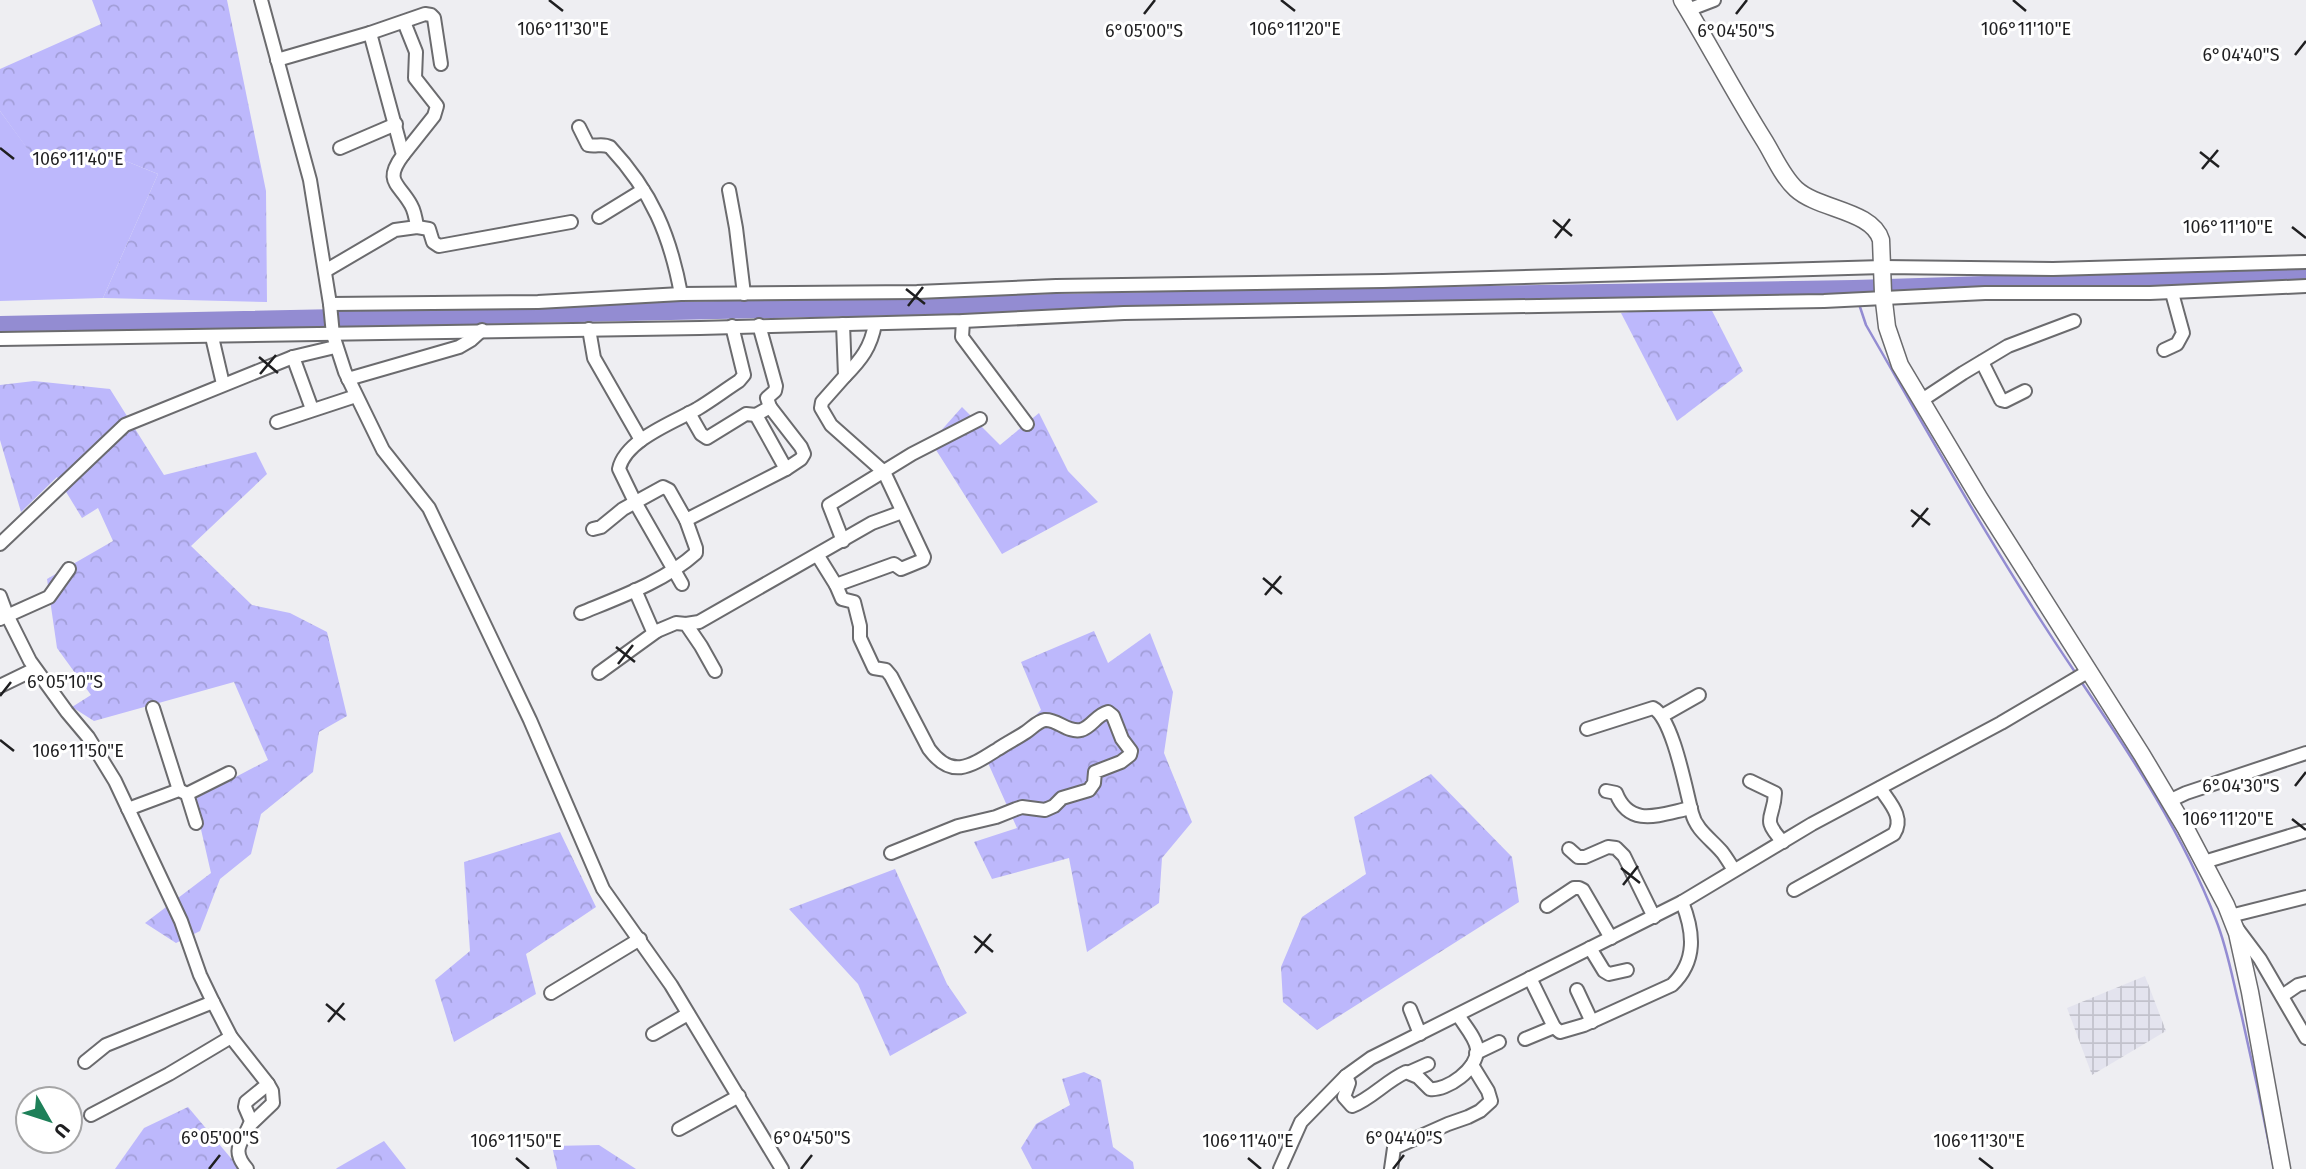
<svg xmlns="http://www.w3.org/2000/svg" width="2306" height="1169" font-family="'Fira Sans',sans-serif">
	<defs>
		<pattern id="industrial-grid" width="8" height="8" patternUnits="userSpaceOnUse" patternTransform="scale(1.75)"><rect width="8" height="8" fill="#e3e3ee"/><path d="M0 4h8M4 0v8" fill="none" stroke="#c2c2cc"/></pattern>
		<pattern id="forest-crowns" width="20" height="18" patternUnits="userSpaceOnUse" patternTransform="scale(1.75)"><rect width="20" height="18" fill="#bdb8fc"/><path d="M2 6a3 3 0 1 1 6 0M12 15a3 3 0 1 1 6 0" fill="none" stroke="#a29ed8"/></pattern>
	</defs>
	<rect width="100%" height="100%" fill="#eeeef2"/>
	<!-- industrial -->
	<path fill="url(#industrial-grid)" d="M2145,976l21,55 -74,44 -25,-67z"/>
	<!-- grass -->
	<path fill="#bdb8fc" d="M0,111l44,60 57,-20 57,23 -55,124 -103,3z"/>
	<!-- forest -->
	<g fill="url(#forest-crowns)">
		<path d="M92,0h135l39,191 1,111 -164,-4 55,-124 -57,-23 -57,21 -44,-61v-42l101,-45z"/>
		<path d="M1708,303l35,68 -66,50 -56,-108z"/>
		<path d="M34,381l76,8 54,86 92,-23 11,22 -76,72 61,59 38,8 37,19 20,84 -28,16 -6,40 -52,42 -10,40 -31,25 -20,52 -24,12 -31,-20 66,-50 -17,-74 74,-39 -34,-78 -140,39 -22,-14 19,-12 -34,-47 -10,-69 66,-38 -15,-33 -16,10 -25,-41 -36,35 -21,-72v-55z"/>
		<path d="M962,407l38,38 39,-32 29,58 30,31 -96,52 -71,-112z"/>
		<path d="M1094,631l14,32 42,-30 23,59 -9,61 28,69 -30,36 -3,45 -72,49 -18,-94 -77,21 -18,-37 43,-14 -29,-65 53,-53 -20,-48z"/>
		<path d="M1431,774l81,83 7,45 -202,128 -34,-28 -2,-35 21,-50 64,-43 -12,-57z"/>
		<path d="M560,832l36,75 -70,47 10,40 -82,48 -19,-62 35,-29 -6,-89z"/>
		<path d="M895,869l52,115 20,29 -77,43 -32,-72 -69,-75z"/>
		<path d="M1084,1072l17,8 12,67 20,15 1,7h-102l-11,-21 15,-24 34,-19 -8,-26z"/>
		<path d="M188,1107l52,62h-125l29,-41z"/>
		<path d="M384,1141l22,28h-70l1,-1z"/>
		<path d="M599,1145l37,24h-79l-5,-23z"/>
	</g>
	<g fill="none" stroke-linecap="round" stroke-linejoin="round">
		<!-- stream -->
		<g stroke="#938cd2" stroke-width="2.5">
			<path d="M1859,304l7,21c68,118 134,237 211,350"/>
			<path d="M2080,680c52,77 103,154 136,240 12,30 17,62 25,93 12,52 23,104 33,156"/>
		</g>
		<!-- river -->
		<path stroke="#938cd2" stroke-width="18" d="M0,325l1298,-27 556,-9 452,-14"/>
		<defs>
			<g id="minor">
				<path d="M261,0l49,180 20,124 3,31 12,37 38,78 46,58 101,212 73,169 68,96 111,184"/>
				<path d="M1688,10l26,-10"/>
				<path d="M370,33l33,122c-20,27 -4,28 8,50 4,7 5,15 6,22"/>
				<path d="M277,60l93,-27 55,-19 6,1 3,3 7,46"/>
				<path d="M579,127l9,18c8,2 14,-2 22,2 42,45 60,88 71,147"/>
				<path d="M340,148l56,-24"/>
				<path d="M403,155l31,-39 3,-10 -22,-28 1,-26 -12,-30"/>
				<path d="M729,190l7,38 8,66"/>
				<path d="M599,217l44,-27"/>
				<path d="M325,271l70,-41 22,-3 12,2 4,13 6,4 132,-24"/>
				<path d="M330,304l208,-2 143,-8 236,-2 139,-6 327,-5 500,-14 170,2 253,-7"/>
				<path d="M963,321l-1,16 65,87"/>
				<path d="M843,324l2,52 -23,26 -1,6 10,17 53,47 40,85 -1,3 -22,9 -7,-5 -58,21 6,14 12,3 6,24v12l14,30 12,2 5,6 38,73c23,31 42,17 69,0 9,-6 19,-11 28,-17 6,-4 12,-11 19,-12 12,-1 23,13 36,10 11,-3 15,-15 27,-18l5,4 9,23 9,12 -1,4 -9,7 -26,10 -1,11 -5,7 -27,8 -8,8 -9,4 -23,-3 -6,2 -20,8 -38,9 -67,27"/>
				<path d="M759,325l17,61 -1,5 -8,7 3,9 -14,8 30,54"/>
				<path d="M589,329l5,29 47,82"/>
				<path d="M212,337l11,47"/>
				<path d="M0,339l700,-11 263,-7 161,-8 700,-12 161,-8h165l156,-7"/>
				<path d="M2164,350l13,-6 6,-11 -11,-40"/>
				<path d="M293,357l19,52"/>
				<path d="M1982,362l19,38 4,1 20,-10"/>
				<path d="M845,376c16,-16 26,-29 30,-52"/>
				<path d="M348,379l111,-32 12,-7 11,-10"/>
				<path d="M1922,400l41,-27 45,-27 66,-25"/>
				<path d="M689,413l12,21 6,4 39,-24 10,1"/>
				<path d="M277,422l79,-26"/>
				<path d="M593,529l8,-2 22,-18 40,-22 6,3 17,30 100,-51 15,-10 3,-5 -3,-7 -31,-40"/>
				<path d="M843,541l-14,-36 83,-51 68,-35"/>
				<path d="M0,544l125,-119 168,-68 42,-10"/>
				<path d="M818,556l18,29"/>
				<path d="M682,584l-47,-82 -16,-33c6,-29 55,-47 78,-60 15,-9 28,-19 42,-28l5,-6 -12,-49"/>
				<path d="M635,590l17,39 5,2 19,-8 10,1 15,22 14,25"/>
				<path d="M0,596l7,19 23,46 37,51 21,25 27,44 66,140 19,54 13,27 18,35 37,47 -22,18 -1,5 6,14c-7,21 -22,27 -4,48"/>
				<path d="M581,613c39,-16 84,-32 115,-60v-5l-10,-28"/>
				<path d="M0,619l49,-22 20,-28"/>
				<path d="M686,624l13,-2 173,-99 30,-11"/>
				<path d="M599,673l58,-42"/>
				<path d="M0,686l35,-17"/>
				<path d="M153,708l26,82"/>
				<path d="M1662,716l37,-21"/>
				<path d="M1587,729l66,-21c20,10 33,83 39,105 4,17 19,26 30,39 4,5 8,12 12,18"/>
				<path d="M1750,781l25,12c-1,27 -15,24 8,49"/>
				<path d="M1606,791l10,2c14,36 45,21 75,15"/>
				<path d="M187,794l42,-21"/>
				<path d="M2169,801l17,-8 120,-40"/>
				<path d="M128,809l51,-19 8,4 9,29"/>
				<path d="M1569,849l9,8h7l23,-10 8,1 8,8 30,61"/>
				<path d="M2204,862l102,-31"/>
				<path d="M1794,890l100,-56c11,-17 -5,-32 -14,-46"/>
				<path d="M1547,906l27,-18h5l4,2 28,48"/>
				<path d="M2230,916l76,-19"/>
				<path d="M2236,927l24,32 46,79"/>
				<path d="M1590,948l14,23 5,3 18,-4"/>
				<path d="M1577,990l15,32"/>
				<path d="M551,993l89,-54"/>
				<path d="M2282,996l16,-11 8,-2"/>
				<path d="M1410,1009l10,25"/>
				<path d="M1554,1027l6,5 24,-7 88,-40c25,-24 22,-53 10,-83"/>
				<path d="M653,1034l35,-20"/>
				<path d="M1525,1039l29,-12 -24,-49"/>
				<path d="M1476,1053l23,-11"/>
				<path d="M85,1062l21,-17 107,-43"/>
				<path d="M1410,1072l18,-8"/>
				<path d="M1346,1076l3,7 -5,14 8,9c19,-7 34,-25 54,-34l12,5 12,12c17,2 48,-20 47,-40 -1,-11 -13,-24 -19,-34"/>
				<path d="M91,1115l78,-41 62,-37"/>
				<path d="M250,1125l23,-22 -1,-12 -4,-7"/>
				<path d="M679,1129l60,-33"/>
				<path d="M1280,1169l21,-47 45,-46 25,-18 311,-156 130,-78 189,-101 88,-52"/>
				<path d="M1391,1169l3,-21 54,-24 20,-7 12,-6 11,-10 -3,-10 -16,-26"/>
			</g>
			<path id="major" d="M1682,0c28,46 53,94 82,140 10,16 18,36 32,49 23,21 76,21 85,51l2,53 4,34 13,38 80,134 162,256 44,74 40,76 11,28 13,59 32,177"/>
		</defs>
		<!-- minor casing -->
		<use href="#minor" stroke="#6b6b6e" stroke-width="16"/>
		<!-- major casing -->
		<use href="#major" stroke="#6b6b6e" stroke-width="19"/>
		<!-- minor -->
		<use href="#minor" stroke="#fff" stroke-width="12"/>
		<!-- major -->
		<use href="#major" stroke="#fff" stroke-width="16"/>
	</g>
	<!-- ticks -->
	<path fill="none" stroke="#1f1f21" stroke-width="2.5" d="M549,0l14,11M1281,0l14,11M2013,0l13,11M1144,14l11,-14M1736,14l11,-14M2295,55l11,-14M0,148l14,11M2200,152l19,15M2202,169l16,-19M1553,220l19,16M2292,227l14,11M1555,238l15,-19M906,289l19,15M908,306l15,-19M259,357l19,16M260,374l16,-19M1911,510l19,15M1912,527l16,-19M1263,578l19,16M1265,595l16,-19M616,647l19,15M618,664l15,-19M0,696l11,-14M0,740l14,11M2295,786l11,-14M2292,819l14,11M1621,868l19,15M1623,885l15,-19M974,936l19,16M975,953l16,-19M326,1004l19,16M328,1022l16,-19M516,1158l13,11M1248,1158l13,11M1979,1158l14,11M209,1169l11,-14M801,1169l11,-14M1393,1169l11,-14"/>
	<g font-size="18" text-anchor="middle" fill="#1f1f21" stroke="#fff" stroke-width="6" stroke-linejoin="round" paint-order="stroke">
		<text x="2026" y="35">106°11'10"E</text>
		<text x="563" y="35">106°11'30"E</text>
		<text x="1295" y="35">106°11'20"E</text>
		<text x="1144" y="37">6°05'00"S</text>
		<text x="1736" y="37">6°04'50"S</text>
		<text x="2241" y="61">6°04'40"S</text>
		<text x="78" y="165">106°11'40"E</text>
		<text x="2228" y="233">106°11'10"E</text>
		<text x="65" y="688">6°05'10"S</text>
		<text x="78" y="757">106°11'50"E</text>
		<text x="2241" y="792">6°04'30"S</text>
		<text x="2228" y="825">106°11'20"E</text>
		<text x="220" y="1144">6°05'00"S</text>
		<text x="812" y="1144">6°04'50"S</text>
		<text x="1404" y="1144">6°04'40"S</text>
		<text x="516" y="1147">106°11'50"E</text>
		<text x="1248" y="1147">106°11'40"E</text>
		<text x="1979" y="1147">106°11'30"E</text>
	</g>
	<!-- north arrow -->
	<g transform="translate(49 1120) rotate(129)"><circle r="33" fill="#ffffff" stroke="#a5a5a6" stroke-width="2"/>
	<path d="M0-5L12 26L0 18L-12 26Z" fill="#1e8059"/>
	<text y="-10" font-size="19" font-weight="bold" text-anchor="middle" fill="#1f1f21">U</text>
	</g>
</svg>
